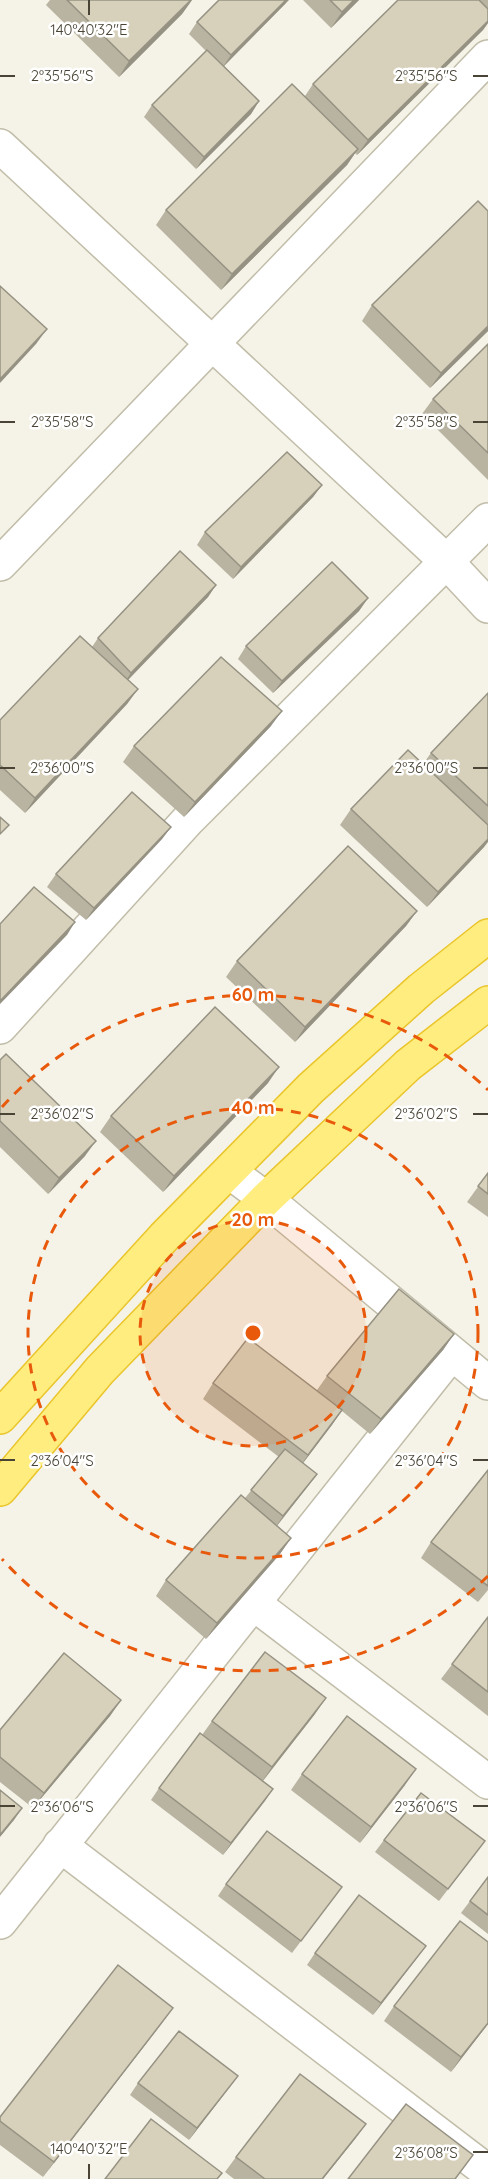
<svg xmlns="http://www.w3.org/2000/svg" width="488" height="2179" font-family="Quicksand,sans-serif">
	<rect width="100%" height="100%" fill="#f5f3e7"/>
	<g fill="none" stroke-linecap="round" stroke-linejoin="round">
		<defs>
			<g id="minor">
				<path d="M0,146l446,415 42,45"/>
				<path d="M0,564l488,-507"/>
				<path d="M0,1027l189,-208 299,-299"/>
				<path d="M230,1172l36,27 222,184"/>
				<path d="M253,1603l235,179"/>
				<path d="M60,1845l428,327"/>
				<path d="M0,1922l451,-568"/>
			</g>
			<g id="trunk">
				<path d="M0,1417l164,-180 147,-149 110,-99 67,-53"/>
				<path d="M0,1489l100,-119 166,-171 142,-134 80,-62"/>
			</g>
		</defs>
		<!-- minor casing -->
		<use href="#minor" stroke="#c1bda9" stroke-width="36"/>
		<!-- trunk casing -->
		<use href="#trunk" stroke="#eac52b" stroke-width="36"/>
		<!-- minor -->
		<use href="#minor" stroke="#fff" stroke-width="33"/>
		<!-- trunk -->
		<use href="#trunk" stroke="#ffed7f" stroke-width="33"/>
	</g>
	<!-- wall -->
	<g fill="#b9b4a1">
		<path d="M50,0h142l-10,14 -63,63 -73,-72z"/>
		<path d="M303,0h56l-28,28z"/>
		<path d="M398,0h90v23l-5,7 -126,125 -2,-2 -8,12 -126,125 -65,-65 10,-15 139,-114 8,-12z"/>
		<path d="M286,3l-62,63 35,35 -8,13 -55,55 -52,-52 8,-12 54,-54 -17,-17 8,-12z"/>
		<path d="M372,305l116,26 -58,57 -68,-67z"/>
		<path d="M488,344v136l-66,-66 11,-15z"/>
		<path d="M322,485l-9,12 -80,82 -36,-34 8,-13z"/>
		<path d="M216,585l-8,12 -80,83 10,9 -11,15 -102,109 -25,-23v-70l92,-73 6,-9z"/>
		<path d="M368,598l-9,13 -86,82 -35,-34 8,-13z"/>
		<path d="M488,693v146l-4,8 -57,60 -87,-82 11,-16 72,-45 8,-11z"/>
		<path d="M271,726l-87,91 -61,-55 11,-16z"/>
		<path d="M171,827l-9,12 -76,81 -39,-33 9,-13z"/>
		<path d="M417,911l-11,15 -111,116 -69,-65 11,-16z"/>
		<path d="M0,1060l85,96 -37,38 -48,-47z"/>
		<path d="M268,1083l-105,109 -63,-60 11,-16z"/>
		<path d="M488,1173v44l-21,-15z"/>
		<path d="M454,1334l-11,16 -73,84 -28,-23 -39,52 5,23 -31,40 14,12 -11,16 -74,85 -50,-43 10,-16 79,-82 34,-41 -76,-58 10,-16 104,7 10,-14z"/>
		<path d="M488,1470v120l-10,12 -57,-44 10,-16z"/>
		<path d="M488,1617v99l-47,-37z"/>
		<path d="M121,1700l-11,16 -77,92 -33,-26v-52z"/>
		<path d="M315,1714l-52,67 10,8 -50,66 -72,-55 8,-12 43,-53 10,-14z"/>
		<path d="M302,1774l103,11 -45,58 -69,-53z"/>
		<path d="M384,1840l92,13 -37,48 -64,-49z"/>
		<path d="M488,1877v57l-27,-21z"/>
		<path d="M226,1884l116,3 -50,66 -74,-57z"/>
		<path d="M315,1953l102,5 -44,57 -66,-50z"/>
		<path d="M394,2006l94,18 -37,48 -67,-51z"/>
		<path d="M162,2023l-119,154 -43,-32v-28z"/>
		<path d="M238,2076l-49,64 -59,-45 8,-12z"/>
		<path d="M366,2124l-11,15 -32,40h-89l-9,-7 11,-15z"/>
	</g>
	<!-- shaded-wall -->
	<g fill="#969283">
		<path d="M192,0l-10,14 -63,63 10,-16z"/>
		<path d="M286,0h3l-66,67 8,-12z"/>
		<path d="M354,0h5l-28,28 11,-16z"/>
		<path d="M488,21v2l-5,7 -126,125 11,-15z"/>
		<path d="M259,101l-8,13 -55,55 8,-12z"/>
		<path d="M358,149l-11,16 -126,125 11,-16z"/>
		<path d="M488,326v5l-58,57 11,-15z"/>
		<path d="M47,329l-11,15 -36,39v-4z"/>
		<path d="M322,485l-9,12 -80,82 8,-12z"/>
		<path d="M216,585l-8,12 -85,88 8,-12z"/>
		<path d="M368,598l-9,13 -86,82 9,-12z"/>
		<path d="M138,689l-11,15 -102,109 10,-15z"/>
		<path d="M282,711l-11,15 -87,91 11,-15z"/>
		<path d="M171,827l-9,12 -76,81 8,-12z"/>
		<path d="M488,839v3l-4,5 -57,60 11,-15z"/>
		<path d="M417,911l-11,15 -111,116 10,-15z"/>
		<path d="M75,922l-8,13 -67,69v-3z"/>
		<path d="M279,1067l-11,16 -105,109 11,-16z"/>
		<path d="M96,1141l-11,15 -37,38 11,-16z"/>
		<path d="M454,1334l-11,16 -73,84 11,-15z"/>
		<path d="M342,1410l-10,15 -35,46 11,-16z"/>
		<path d="M317,1474l-9,12 -33,42 8,-12z"/>
		<path d="M291,1538l-11,16 -74,85 11,-16z"/>
		<path d="M326,1698l-11,16 -54,69 11,-16z"/>
		<path d="M121,1700l-11,16 -77,92 11,-15z"/>
		<path d="M416,1769l-11,16 -45,58 11,-16z"/>
		<path d="M273,1789l-8,12 -42,54 8,-12z"/>
		<path d="M22,1808l-8,12 -14,17v-2z"/>
		<path d="M426,1946l-9,12 -44,57 8,-12z"/>
		<path d="M173,2008l-11,15 -119,154 11,-15z"/>
		<path d="M488,2023v1l-37,48 10,-15z"/>
		<path d="M238,2076l-9,12 -40,52 8,-12z"/>
		<path d="M366,2124l-11,15 -32,40h-1z"/>
	</g>
	<!-- building -->
	<g fill="#d7d1bb" stroke="#969283" stroke-width="1.5">
		<path d="M67,0h124l-62,61z"/>
		<path d="M219,0h67l-55,55 -34,-33z"/>
		<path d="M330,0h24l-12,12z"/>
		<path d="M398,0h81l9,9v12l-120,119 -55,-56z"/>
		<path d="M207,50l52,51 -55,56 -52,-52z"/>
		<path d="M292,84l66,65 -126,125 -66,-64z"/>
		<path d="M478,201l10,10v115l-47,47 -69,-68z"/>
		<path d="M0,286l47,43 -47,50z"/>
		<path d="M488,344v109l-55,-54z"/>
		<path d="M287,452l35,33 -81,82 -36,-35z"/>
		<path d="M180,551l36,34 -85,88 -33,-35z"/>
		<path d="M332,562l36,36 -86,83 -36,-35z"/>
		<path d="M80,636l58,53 -103,109 -35,-33v-45z"/>
		<path d="M221,657l61,54 -87,91 -61,-56z"/>
		<path d="M488,693v113l-57,-53z"/>
		<path d="M408,750l80,75v14l-50,53 -87,-83z"/>
		<path d="M132,792l39,35 -77,81 -38,-34z"/>
		<path d="M0,817l9,8 -9,9z"/>
		<path d="M348,846l69,65 -112,116 -68,-66z"/>
		<path d="M34,887l41,35 -75,79v-77z"/>
		<path d="M215,1007l64,60 -105,109 -63,-60z"/>
		<path d="M6,1054l90,87 -37,37 -59,-57v-61z"/>
		<path d="M488,1173v21l-10,-8z"/>
		<path d="M399,1289l55,45 -73,85 -54,-43z"/>
		<path d="M248,1338l94,72 -34,45 -95,-72z"/>
		<path d="M285,1449l32,25 -34,42 -32,-26z"/>
		<path d="M488,1470v116l-57,-44z"/>
		<path d="M241,1495l50,43 -74,85 -51,-43z"/>
		<path d="M488,1617v75l-36,-28z"/>
		<path d="M265,1652l61,46 -54,69 -60,-46z"/>
		<path d="M64,1653l57,47 -77,93 -44,-36v-27z"/>
		<path d="M347,1716l69,53 -45,58 -69,-53z"/>
		<path d="M200,1733l73,56 -42,54 -72,-55z"/>
		<path d="M0,1790l22,18 -22,27z"/>
		<path d="M421,1793l64,48 -37,48 -64,-49z"/>
		<path d="M267,1831l75,56 -41,54 -75,-57z"/>
		<path d="M488,1877v38l-18,-14z"/>
		<path d="M359,1895l67,51 -45,57 -66,-50z"/>
		<path d="M460,1921l28,21v81l-27,34 -67,-51z"/>
		<path d="M118,1965l55,43 -119,154 -54,-41v-4z"/>
		<path d="M179,2031l59,45 -41,52 -59,-45z"/>
		<path d="M300,2074l66,50 -44,55h-57l-29,-22z"/>
		<path d="M406,2104l67,51 -18,24h-107z"/>
		<path d="M151,2119l71,54 -5,6h-112z"/>
	</g>
	<!-- ticks -->
	<path fill="none" stroke="#494435" stroke-width="2" d="M89,0v15M0,76h15M473,76h15M0,422h15M473,422h15M0,768h15M473,768h15M0,1114h15M473,1114h15M0,1460h15M473,1460h15M0,1806h15M473,1806h15M473,2152h15M89,2164v15"/>
	<!-- distance rings -->
	<circle cx="253" cy="1333" r="113" fill="#e8590c" fill-opacity=".12"/>
	<g fill="none" stroke="#e8590c" stroke-width="3" stroke-dasharray="10 8">
		<circle cx="253" cy="1333" r="113"/>
		<circle cx="253" cy="1333" r="225"/>
		<path d="M488 1576A338 338 0 0 1 2 1559M2 1107A338 338 0 0 1 488 1090"/>
	</g>
	<g font-size="15" text-anchor="middle" fill="#494435" stroke="#fff" stroke-width="5" stroke-linejoin="round" paint-order="stroke">
		<text x="89" y="35">140°40'32"E</text>
		<text x="62" y="81">2°35'56"S</text>
		<text x="426" y="81">2°35'56"S</text>
		<text x="62" y="427">2°35'58"S</text>
		<text x="426" y="427">2°35'58"S</text>
		<text x="62" y="773">2°36'00"S</text>
		<text x="426" y="773">2°36'00"S</text>
		<text x="62" y="1119">2°36'02"S</text>
		<text x="426" y="1119">2°36'02"S</text>
		<text x="62" y="1466">2°36'04"S</text>
		<text x="426" y="1466">2°36'04"S</text>
		<text x="62" y="1812">2°36'06"S</text>
		<text x="426" y="1812">2°36'06"S</text>
		<text x="89" y="2154">140°40'32"E</text>
		<text x="426" y="2158">2°36'08"S</text>
	</g>
	<circle cx="253" cy="1333" r="9" fill="#e8590c" stroke="#fff" stroke-width="3"/>
	<g font-size="18" text-anchor="middle" font-weight="bold" fill="#e8590c" stroke="#fff" stroke-width="5" stroke-linejoin="round" paint-order="stroke">
		<text x="253" y="1001">60 m</text>
		<text x="253" y="1114">40 m</text>
		<text x="253" y="1226">20 m</text>
	</g>
</svg>
